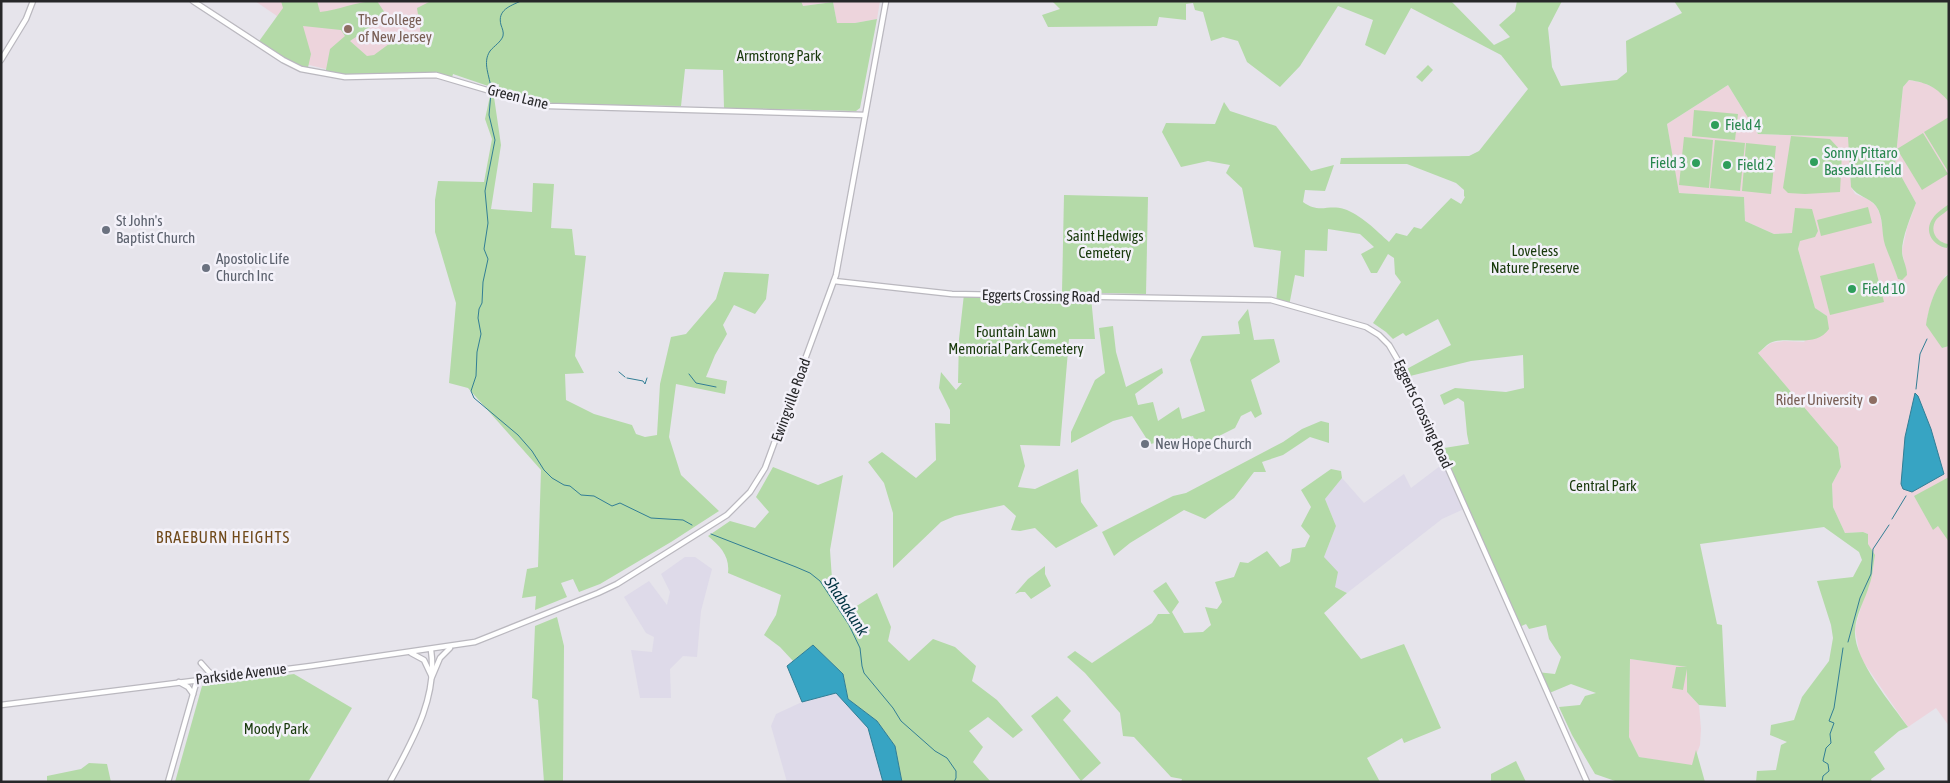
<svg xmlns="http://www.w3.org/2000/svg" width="1950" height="783" font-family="'Asap Condensed',sans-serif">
	<rect width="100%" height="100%" fill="#e6e4eb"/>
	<!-- built -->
	<g fill="#dedae9">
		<path d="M1444,463l20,46 -22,10 -95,74 -12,-6 -11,-30 12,-31 -11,-27 17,-21 22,25 40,-29 7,14z"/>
		<path d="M685,557h10l17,12 -11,42 -4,46 -14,-1 -13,13 1,29h-31l-9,-48 21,2 2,-15 -8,-4 -22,-36 25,-16 18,24 3,-13 -9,-18z"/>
		<path d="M836,693l32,35 15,54h-96l-16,-56 5,-12 26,-12z"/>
	</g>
	<!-- education -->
	<g fill="#edd4dc">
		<path d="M255,1h199l-37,65 -83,5 -33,-8 -36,-21 12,-26z"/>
		<path d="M801,1h79l-3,18 -22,4h-18l-4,-21 -31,4z"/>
		<path d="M1909,80l15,3 15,7 10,12v172l-4,2 -12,21 -6,22 15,29 7,-2v380l-13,-18 -28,19 -48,-70 -5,-28 10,-36 4,-6 -1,-53 -5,-2 -18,1 -12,-26 -1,-23 9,-17 -3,-20 -80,-94 13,-10 13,-2 20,1 23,-26 -12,-8 -17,-59 2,-9 15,-3 -23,-4 -18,1 -29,-13 -1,-24 -66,-4 -11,-69 61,-39 30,49 91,3 2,50 4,7 13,5 8,7 4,8 5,29 13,35 9,-3 -5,-24 5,-23 9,-25 -21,-38 8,-78z"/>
		<path d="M1630,659l58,8 -1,25 12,13 2,24 -1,16 -8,21 -53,-9 -10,-20z"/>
	</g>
	<!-- green -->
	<g fill="#b4daa8">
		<path d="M281,1h36l3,11c19,-2 37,-11 57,-11l10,15 -37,25 17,15 7,-1 19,-14 23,3 5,-9 -4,-27 14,-7h370l2,5 30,-4 4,21h18l22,-4 -17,89 -4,3 -132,-3 -1,-38 -38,-1 -4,37 -123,-2 -33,-6 -26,-9v-5l-8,3 -38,-13 -2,7 -23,-5 -103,-1 5,-26 15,-13 -4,-6 -38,-4 8,28 -4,18 -50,-28 26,-36z"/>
		<path d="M1052,1h399l43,44 16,-8 -11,-12 16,-14 2,-10h45l-14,27 4,39 9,19 56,-6 10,-8 -1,-31 56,-28 -8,-12h275v101c-13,-15 -21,-19 -40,-22l-6,7 -8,78 21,38c-5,13 -14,34 -14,48 0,8 5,15 5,24l-5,5 -4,-1c-4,-12 -9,-23 -13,-34 -4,-13 -1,-28 -9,-39 -7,-9 -18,-9 -25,-19l-3,-50 -90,-3 -30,-49 -61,39 12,69 65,4 1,24 29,13 18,-1 3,-25 17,1 6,22 -3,6 -15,4 -2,8 17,59 12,8 2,13c-14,20 -41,6 -59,14 -4,2 -8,7 -12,10l80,94 3,20 -9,17 1,23 12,26 18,-1 5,2v10l7,11c-2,10 -2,21 -6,31 -4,14 -13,28 -14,44 -2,29 36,73 53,97l-9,4 -25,21 11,17 -14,10 1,3h-116l1,-11 19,-1 5,-25 6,-3 -17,-7 1,-10 23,-5 8,-23 27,-36 4,-23 -2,-13 -14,-44 36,-4 9,-17 -3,-8 -35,-25 -124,17 17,80 5,1 4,82 -27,-2 -12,-13v-23l-4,21 -11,-2 4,-21h11l-57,-8 -1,78 10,20 53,8 4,-15 9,32h-87l-23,-8 -23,-39 -13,-28 21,-2 5,-9 11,-3 -25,-9 -24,10 -10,-22 18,2 6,-17 -12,-18 -3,-14 -17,4 -3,-5 -9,4 -79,-179 31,-5 -2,-10 -3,-32 -6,-4 -14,7 -4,-10 15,-7 51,4 18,-4 -1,-33 -52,6 -65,16 -3,-6 48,-26 -13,-26 -32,17 -3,-3 -10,6 -7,-7 -13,-9 28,-41 -6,-8 -1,-16 -6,-4 -11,19h-6l-10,-19 13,-7 -14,-13 -32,-5 -1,22 -22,-1 -1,27 -9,-2 -6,31 -13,-3 5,-52 -27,-4 -12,-59 -16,-15 4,-8 -22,-4 -27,6 -19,-35 4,-9 49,1 9,-22 6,9 46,15 35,45 23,-6 -9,26 -20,-1 -2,12c16,12 25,2 41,7 16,5 33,22 45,33l7,-9 11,3 7,-9 7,2 30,-31 10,6 4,-7 -1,-1v-6l-8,-7 -49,-19h-67l1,-6 128,-2 10,-5 49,-62 -27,-34 -90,-47 -26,47 -20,-10 8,-25 -35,-14 -38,60 -20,21 -33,-25 -9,-21 -15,-4 -12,4 -8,-29 -8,-2 -2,-7 -7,1v16l-27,-3 -2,9 -109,1 -6,-12 18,-6z"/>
		<path d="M1428,65l5,5 -11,12 -6,-5z"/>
		<path d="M490,96l4,1 7,48 -10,64 41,3 1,-29 21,1 -3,44 21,1 3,26 11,1 -11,100 9,17 -19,1 1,26 28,14 38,11 4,9 9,3 12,-2 3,-51 11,-47 15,-3 30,-35 8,-27 45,2 -3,25 -11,15 -21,-9 -11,20 4,9 -12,21 -9,22 21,4 -2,13 -49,-10 -7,53 12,38 38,36 -48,31 -71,42 -21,8 -6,-13 -12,4 6,14 -32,13 1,-14 -14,2 5,-29 11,-2 3,-97 -73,-82 -19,-5 7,-80 -21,-71v-32l3,-19 46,1 8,-43 -7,-20z"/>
		<path d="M1694,110l44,4 -3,26 -43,-4z"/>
		<path d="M1949,117v56l-25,-41z"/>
		<path d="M1923,133l25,41 -26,16 -25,-41z"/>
		<path d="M1791,136l39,3 12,13 -2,40 -35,2 -17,-1 -5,-5z"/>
		<path d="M1684,137l29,3 -4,48 -30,-3z"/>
		<path d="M1715,140l30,3 -5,48 -30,-3z"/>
		<path d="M1746,143l30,3 -5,48 -29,-3z"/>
		<path d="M1064,195l84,2 -2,97 -84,-2z"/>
		<path d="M1949,204v5c-4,4 -10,7 -13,11 -7,11 1,23 13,24l-2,4c-14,-2 -24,-17 -14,-30 4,-6 11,-10 16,-14z"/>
		<path d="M1868,207l4,16 -51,13 -4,-16z"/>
		<path d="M1874,263l10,39 -54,13 -10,-39z"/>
		<path d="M1949,274v72l-7,2 -16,-23c2,-15 9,-42 23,-51z"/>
		<path d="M964,294l127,3 4,42h-26l-9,107 -40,-1 5,21 -7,21 17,2 43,-20 3,33 17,24 -42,22 -21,-20 -15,3 -9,-1 5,-14 -12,-11 -49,11 -14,6 -48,46v-55l-9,-30 -16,-21 14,-10 34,26 20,-18 -1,-37 15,1v-14l-11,-22 2,-16 15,18 6,-7h-4l1,-44z"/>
		<path d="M1248,309l6,31 20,-1 6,23 -29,18 11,34 -7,4 -4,-7 -10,5 -6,12 -38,19 -4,-11 -43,8 -18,-28 -19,5 -42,22v-11l24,-52 10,-7 -6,-45 14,-2 3,26 10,35 36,-19 1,5 -28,21 3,11 15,-3 5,19 21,-14 3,12 23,-8 -15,-51 12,-24 38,-2 -2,-12z"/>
		<path d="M1321,421l8,2v20l-19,-6 -27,18 -21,7 4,10h-12l-20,26 -29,21 -21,-9 -54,33 -16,13 -12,-24 71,-36 13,-3 97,-51 19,-13z"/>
		<path d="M773,467l45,18 25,-10 -13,75 3,44 19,15 25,-16 14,34 -3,14 21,20 24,-22 22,8 21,19 -4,15 25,19 26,30 -10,8 -25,-21 -19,14 14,16 -10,15 18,20h-89l-7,-36 -18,-25 -29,-22 -5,-25 -30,-29 -20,16 -13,-14 -16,-12 12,-20 5,-20 -53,-22c2,-17 -8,-27 -20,-37l22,-15 25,7 14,-16 -13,-15z"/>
		<path d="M1331,469l10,2 1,7 -17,21 11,27 -12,31 14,15 -3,15 12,6 -23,20 37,46 43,-15 37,84 -37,15 -2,-5 -35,20 13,24h-199l1,-3 -11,-2 -37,-40 -11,-1 -3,-23 -35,-40 -18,-16 8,-6 17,12 60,-40 6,-9h12l-17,-23 13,-9 13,20 -7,10 12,21 19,-1 8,-7 -6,-18 12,2 5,-7 -7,-20 19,-5 6,-15 8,1 19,-12 13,16 10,-5 2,-13 13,-2 5,-11 -9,-10 10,-19 -10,-17z"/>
		<path d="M1949,477v65l-11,-16 -5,4 -19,-34z"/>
		<path d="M1045,566v8l6,12 -20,13 -6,-7h-5l-5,2 13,-15z"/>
		<path d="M557,617l7,29 -1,136h-19l-6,-82 -6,-2 3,-72z"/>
		<path d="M294,674l58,34 -44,74h-133l27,-96z"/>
		<path d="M1057,696l14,15 -8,9 38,43 -20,18 -50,-65z"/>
		<path d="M1516,761l10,21h-35v-8z"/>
		<path d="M89,763l18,1 4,18h-64v-6l34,-7z"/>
	</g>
	<!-- water -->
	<g fill="#37a4c3" stroke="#327e95">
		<path d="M1915,393l3,3 13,33 13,45 -32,18 -9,-3 -2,-5 4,-47z"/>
		<path d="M813,645l30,29 5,25 29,22 18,25 7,36h-19l-15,-54 -32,-35 -34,9 -15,-36z"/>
	</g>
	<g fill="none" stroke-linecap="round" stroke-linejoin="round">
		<!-- stream -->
		<g stroke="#327e95" stroke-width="1">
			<path d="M491,89c-1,-13 -9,-26 -1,-38 4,-5 11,-9 13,-15 1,-4 -1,-8 -2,-11 -4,-15 9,-19 20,-24"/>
			<path d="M491,93l-2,22 6,25 -10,51 3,32 -4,26 4,10 -5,23 -1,21 -3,6 -1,9 3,16 -4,18 -1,24 -5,15 3,7 44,37 14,16 12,19 8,8 12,7 6,1 11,9 13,1 18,10 8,-3 31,15 32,2 9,5"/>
			<path d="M619,372l6,5"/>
			<path d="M689,374l7,9 20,4"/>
			<path d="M627,378l16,3 2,3 2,-6"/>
			<path d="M1916,389l4,-35 7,-15"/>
			<path d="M1892,519l14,-23"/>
			<path d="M711,534l85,33 14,6 10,8 29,44 11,23 2,18 2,7 29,35 8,13 34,30 12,7 9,13v7l-2,4"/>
			<path d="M1848,642l12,-44 11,-24 2,-25 16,-24"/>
			<path d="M1822,782l1,-6 6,-5 -1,-7 -5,-3 3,-13 5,-5 -1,-9 4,-11 -5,-2 5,-13 9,-60"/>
		</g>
		<defs>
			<g id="secondary">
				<path d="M193,1l90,59 18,9 44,8 91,-2 98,29 15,2 316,9"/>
				<path d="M834,281l118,13 319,6 95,27 13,8 10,10 18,31 180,406"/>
				<path d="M411,653l13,7 8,17 8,-19 10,-10"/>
				<path d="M201,663l8,9 7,4"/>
				<path d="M179,682l9,5 5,7"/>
				<path d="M1,705l310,-39 164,-24 123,-49 19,-9 110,-69 23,-23 15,-24 71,-193 50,-274"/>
				<path d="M168,782l29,-102"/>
				<path d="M390,782c22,-41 48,-84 41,-132"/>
			</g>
			<path id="primary" d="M1,60l25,-41 7,-18"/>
		</defs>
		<!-- secondary casing -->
		<use href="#secondary" stroke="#bab8bf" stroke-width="7"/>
		<!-- primary casing -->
		<use href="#primary" stroke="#bab8bf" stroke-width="7"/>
		<!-- secondary -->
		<use href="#secondary" stroke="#fff" stroke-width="4.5"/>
		<!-- primary -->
		<use href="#primary" stroke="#fff" stroke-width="4.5"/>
	</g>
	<!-- markers -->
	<g fill="#8d6e63" stroke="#f3f1f9" stroke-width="2">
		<circle cx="348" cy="29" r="5"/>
		<circle cx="1873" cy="400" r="5"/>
	</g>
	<g fill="#2e9e5b" stroke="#f3f1f9" stroke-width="2">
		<circle cx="1715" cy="125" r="5"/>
		<circle cx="1814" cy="162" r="5"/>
		<circle cx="1696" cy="163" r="5"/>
		<circle cx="1727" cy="165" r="5"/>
		<circle cx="1852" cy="289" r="5"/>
	</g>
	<g fill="#6b7280" stroke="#f3f1f9" stroke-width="2">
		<circle cx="106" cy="230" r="5"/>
		<circle cx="206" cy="268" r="5"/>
		<circle cx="1145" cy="444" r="5"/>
	</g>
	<g text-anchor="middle" stroke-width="5" stroke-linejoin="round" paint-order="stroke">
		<!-- education labels -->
		<g font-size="15" fill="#785e54" stroke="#f3f1f9" text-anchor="start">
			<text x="358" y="25">The College<tspan x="358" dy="17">of New Jersey</tspan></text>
			<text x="1863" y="405" text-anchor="end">Rider University</text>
		</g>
		<!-- park labels -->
		<g font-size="15" fill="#193a0c" stroke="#f3f1f9">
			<text x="779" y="61">Armstrong Park</text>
			<text x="1105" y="241">Saint Hedwigs<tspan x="1105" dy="17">Cemetery</tspan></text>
			<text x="1535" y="256">Loveless<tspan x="1535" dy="17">Nature Preserve</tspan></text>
			<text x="1016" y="337">Fountain Lawn<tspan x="1016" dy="17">Memorial Park Cemetery</tspan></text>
			<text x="1603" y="491">Central Park</text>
			<text x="276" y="734">Moody Park</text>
		</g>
		<!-- street labels -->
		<g font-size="15" fill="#272729" stroke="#f3f1f9">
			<text transform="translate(518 97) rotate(14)" y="5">Green Lane</text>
			<text transform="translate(1041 296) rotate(1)" y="5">Eggerts Crossing Road</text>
			<text transform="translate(791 400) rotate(-70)" y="5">Ewingville Road</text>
			<text transform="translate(1423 414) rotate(65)" y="5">Eggerts Crossing Road</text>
			<text transform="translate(241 674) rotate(-7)" y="5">Parkside Avenue</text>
		</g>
		<!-- leisure labels -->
		<g font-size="15" fill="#27864d" stroke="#f3f1f9" text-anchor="start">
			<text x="1725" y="130">Field 4</text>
			<text x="1824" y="158">Sonny Pittaro<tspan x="1824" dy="17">Baseball Field</tspan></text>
			<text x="1686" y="168" text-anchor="end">Field 3</text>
			<text x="1737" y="170">Field 2</text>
			<text x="1862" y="294">Field 10</text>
		</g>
		<!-- worship labels -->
		<g font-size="15" fill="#5b616d" stroke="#f3f1f9" text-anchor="start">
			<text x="116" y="226">St John's<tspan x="116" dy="17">Baptist Church</tspan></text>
			<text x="216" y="264">Apostolic Life<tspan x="216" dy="17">Church Inc</tspan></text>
			<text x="1155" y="449">New Hope Church</text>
		</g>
		<!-- neighbourhood labels -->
		<g font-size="16" letter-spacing="1" fill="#704a1b" stroke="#f3f1f9">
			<text x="223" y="543">BRAEBURN HEIGHTS</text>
		</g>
		<!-- water labels -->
		<g font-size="16" font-style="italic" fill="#013341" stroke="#f3f1f9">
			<text transform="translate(847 606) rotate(57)" y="6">Shabakunk</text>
		</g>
	</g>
	<!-- border -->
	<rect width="1950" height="783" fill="none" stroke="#272729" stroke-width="5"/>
</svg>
